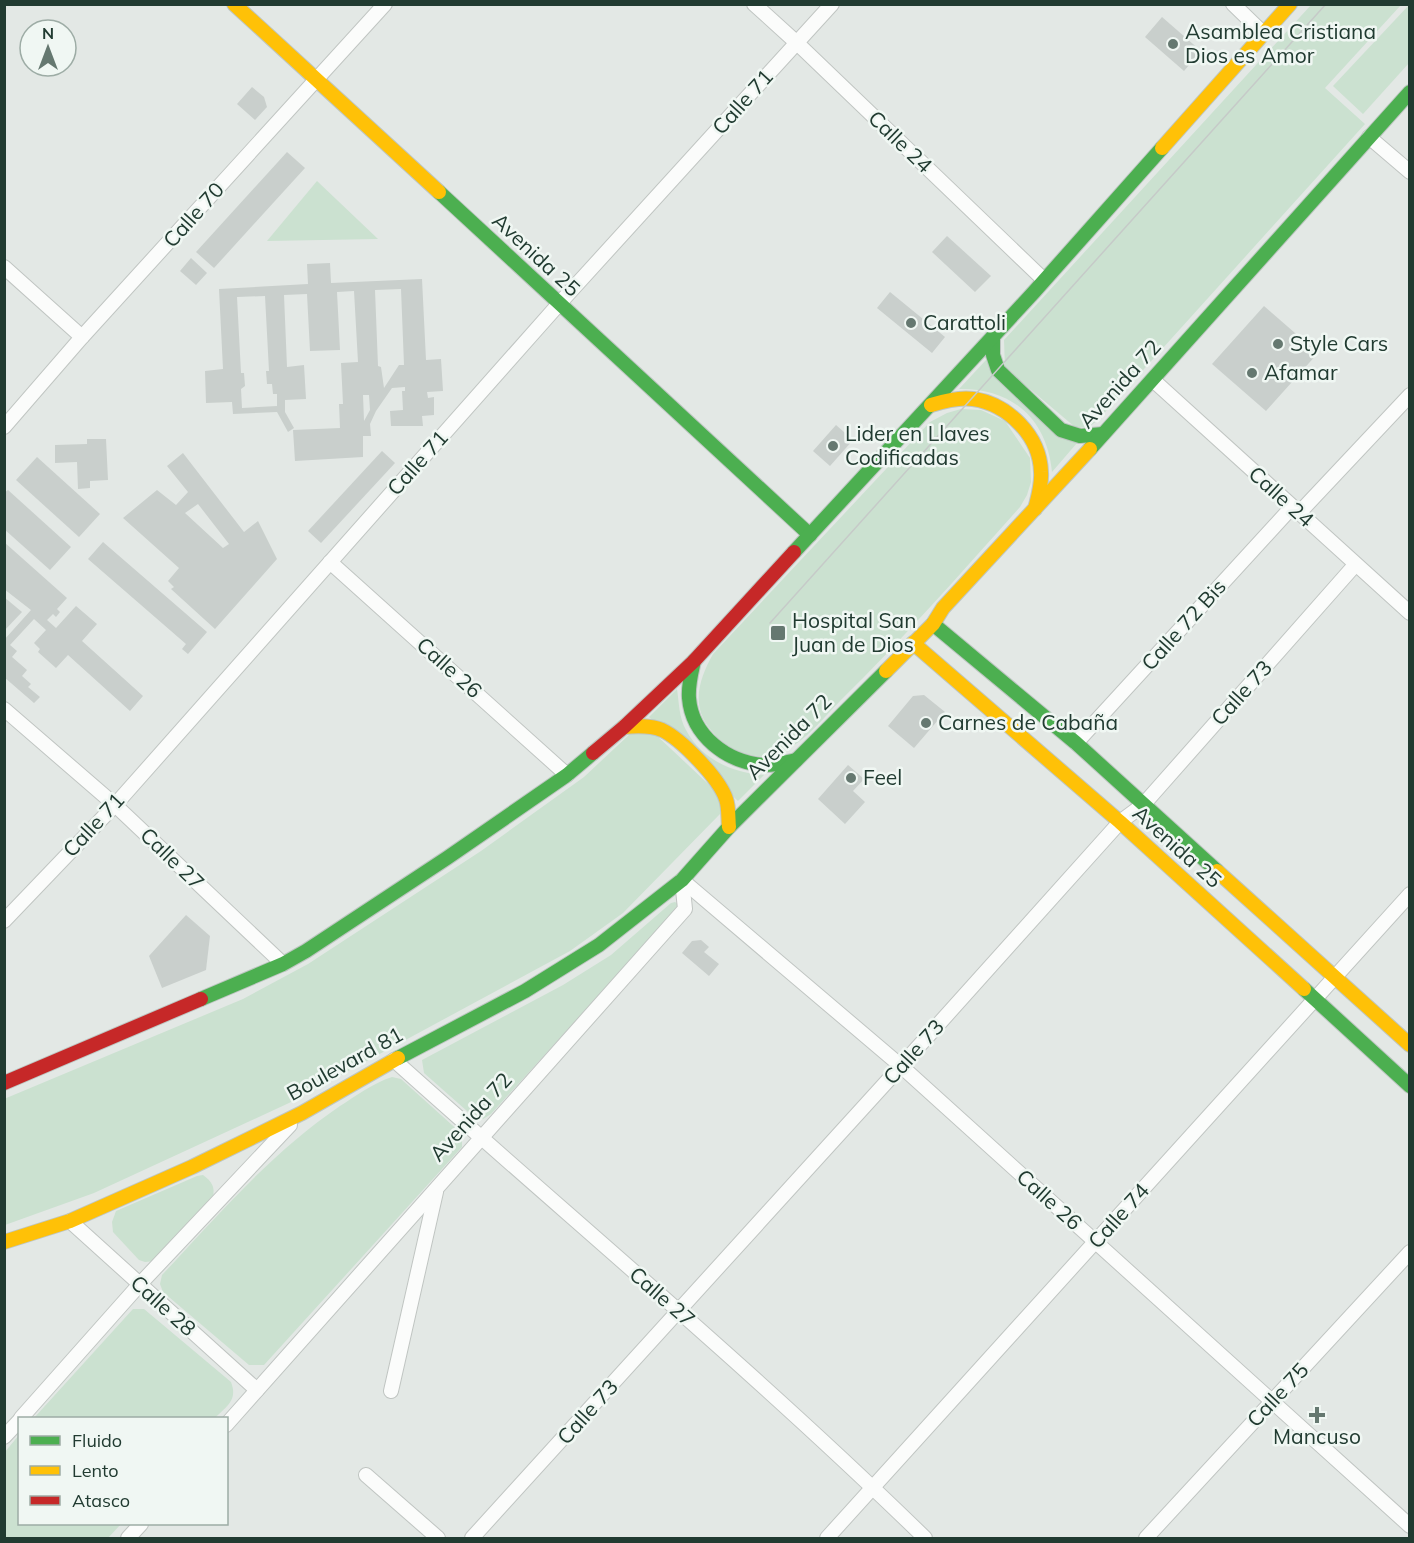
<svg xmlns="http://www.w3.org/2000/svg" width="1414" height="1543" font-family="Mulish,sans-serif">
	<rect width="100%" height="100%" fill="#e3e8e5"/>
	<!-- green -->
	<g fill="#cbe1d0">
		<path d="M1311,5h90l-76,83 40,36 -267,296 -9,7h-14l-70,-59 -1,-28z"/>
		<path d="M1409,5v58l-46,51 -30,-28z"/>
		<path d="M317,181l61,58 -111,2z"/>
		<path d="M986,360l91,83 -25,29c-5,-53 -40,-84 -93,-83z"/>
		<path d="M961,409l20,1 24,11 25,37 1,24 -4,13 -7,12c-59,66 -117,132 -179,193 -19,19 -37,44 -62,53 -29,11 -63,-9 -76,-35 -10,-22 -1,-44 10,-64l217,-232 17,-9z"/>
		<path d="M677,689c2,13 2,29 9,41 16,30 47,43 78,45l-26,26 -89,-84z"/>
		<path d="M631,733h23l66,62v19l-97,99 -53,38 -281,152 -195,90 -89,32 -1,-126 239,-100 65,-35 173,-113 103,-74z"/>
		<path d="M675,902l3,2v4l-187,206 -8,5h-7l-52,-46 -2,-13 141,-75 48,-30 60,-52z"/>
		<path d="M392,1077l9,2 61,55v13l-198,218h-15l-86,-73 -3,-8 2,-9c56,-60 109,-122 178,-169 16,-10 33,-23 52,-29z"/>
		<path d="M203,1175c9,7 12,11 10,23l-58,63 -10,1 -6,-2 -26,-28 -1,-10 4,-11 81,-35z"/>
		<path d="M133,1309h11l87,73c7,18 -4,24 -16,36h-181z"/>
		<path d="M19,1435l1,89h101l-13,14h-103v-86z"/>
	</g>
	<!-- building -->
	<g fill="#c9cfcc" fill-rule="evenodd">
		<path d="M1162,17l39,34 -17,20 -39,-34z"/>
		<path d="M252,87l12,10 3,10 -12,13 -18,-16z"/>
		<path d="M287,152l18,16 -91,100 -18,-16z"/>
		<path d="M947,236l44,40 -16,16 -43,-40z"/>
		<path d="M191,258l16,15 -11,12 -16,-14z"/>
		<path d="M330,263l1,20 91,-4 4,81 15,-1 2,32 -16,1 1,6 6,-1v18l-12,1 1,10h-32l-1,-15 13,-1 -1,-19h3v-4l-13,1 -16,23 -6,13 1,12h-8v21l-68,4 -2,-31 47,-2 -1,-24h4l-2,-41 17,-1 -4,-71 -17,1 3,58 -30,1 -3,-57 -23,1 3,72 17,-2 2,34 -21,1v12l9,16 -6,4 -11,-20 -44,2 -1,-12 -26,1 -1,-32 18,-2 -4,-80 89,-5 -1,-20zM401,289l3,76h-5l-15,23 -3,-21 -3,-1 -3,-76zM265,296l4,75h-3l1,13h5l1,10h4v12l-35,2 -1,-19 4,-3 -1,-13h-3l-4,-76zM363,395h6l1,15 -6,11z"/>
		<path d="M890,292l55,45 -13,16 -55,-45z"/>
		<path d="M1264,306l54,47 -52,58 -54,-47z"/>
		<path d="M836,425l17,15 -23,26 -17,-15z"/>
		<path d="M87,439h19l2,41 -18,1v7l-12,1 -1,-27 -22,1v-18l32,-1z"/>
		<path d="M382,451l13,12 -74,80 -13,-12z"/>
		<path d="M183,453l61,79 14,-11 19,38 -62,70 -44,-40 3,-2 -6,-6 11,-13 -56,-50 34,-28 19,15 12,-13 -21,-26zM198,504l31,40 -6,4 -38,-35z"/>
		<path d="M37,457l63,57 -21,23 -63,-57z"/>
		<path d="M8,490l63,57 -21,23 -46,-41v-36z"/>
		<path d="M4,542l63,56 -10,11 3,3 -4,5 -3,-3 -6,6 9,8 20,-22 21,18 -15,17 61,55 -13,15 -62,-56 -12,13 -18,-16 2,-3 -6,-6 12,-13 -12,-11 -24,26 7,6 -5,6 15,13 -5,6 9,8 -3,3 12,10 -6,6 -30,-26v-37l27,-30 -27,-21z"/>
		<path d="M103,542l104,90 -19,22 -6,-5 4,-5 -98,-85z"/>
		<path d="M4,597l18,15 -18,19z"/>
		<path d="M924,695l21,17 -31,36 -26,-22 25,-30z"/>
		<path d="M848,765l16,14 -11,12 12,11 -20,22 -27,-25z"/>
		<path d="M186,915l24,21 -4,34 -44,18 -13,-32z"/>
		<path d="M701,940l8,7 -5,5 15,12 -10,12 -27,-23 10,-12z"/>
	</g>
	<g fill="none" stroke-linecap="round" stroke-linejoin="round">
		<defs>
			<g id="street">
				<path d="M754,4l43,39 247,237"/>
				<path d="M1233,4l31,30"/>
				<path d="M1369,137l41,35"/>
				<path d="M4,267l78,70"/>
				<path d="M1153,380l257,233"/>
				<path d="M4,427l78,-90 303,-333"/>
				<path d="M1299,513l111,-118"/>
				<path d="M330,562l237,213"/>
				<path d="M4,709l111,96 168,159"/>
				<path d="M1076,743l216,-236"/>
				<path d="M682,880l219,186 509,460"/>
				<path d="M4,921l111,-116 443,-500 274,-301"/>
				<path d="M394,1060c177,159 361,312 531,478"/>
				<path d="M70,1221l187,169"/>
				<path d="M391,1391l45,-199"/>
				<path d="M21,1418l119,-134 150,-159"/>
				<path d="M226,1425l459,-516 -3,-29"/>
				<path d="M4,1437l16,-17"/>
				<path d="M366,1475l72,63"/>
				<path d="M128,1538l13,-14"/>
				<path d="M472,1538l429,-472 219,-244 23,-17 212,-240"/>
				<path d="M827,1538l583,-644"/>
				<path d="M1146,1538l264,-286"/>
			</g>
			<g id="fast">
				<path d="M439,192l371,343"/>
				<path d="M993,337v18l5,15 63,60 19,6 23,-2"/>
				<path d="M1090,449l320,-357"/>
				<path d="M794,552l240,-260 128,-144"/>
				<path d="M933,624l143,119 141,128"/>
				<path d="M694,661c-3,13 -6,24 -5,37 3,38 38,64 74,67 11,1 23,-3 33,-5"/>
				<path d="M1304,989l106,97"/>
				<path d="M201,999l82,-35 23,-13 141,-93 120,-83 26,-22"/>
				<path d="M398,1058l127,-67 74,-46 83,-65 47,-53 157,-156"/>
			</g>
			<g id="slow">
				<path d="M234,4l205,188"/>
				<path d="M1162,148l128,-144"/>
				<path d="M931,405c13,-4 28,-8 42,-6 35,5 67,37 68,73 1,13 -3,25 -6,37"/>
				<path d="M913,643l207,179 184,167"/>
				<path d="M886,671l47,-47 10,-16 147,-159"/>
				<path d="M624,727c12,-1 26,-2 38,3 19,9 57,48 64,69 3,8 2,19 3,28"/>
				<path d="M1217,871l193,174"/>
				<path d="M4,1242l66,-21 122,-54 110,-54 96,-55"/>
			</g>
			<g id="jam">
				<path d="M593,753l31,-26 70,-66 100,-109"/>
				<path d="M4,1083l197,-84"/>
			</g>
		</defs>
		<!-- street casing -->
		<use href="#street" stroke="#c0c5c2" stroke-width="16"/>
		<!-- fast casing -->
		<use href="#fast" stroke="#bec6c2" stroke-width="16"/>
		<!-- slow casing -->
		<use href="#slow" stroke="#bec6c2" stroke-width="16"/>
		<!-- jam casing -->
		<use href="#jam" stroke="#bec6c2" stroke-width="16"/>
		<!-- street -->
		<use href="#street" stroke="#fbfcfb" stroke-width="14"/>
		<!-- fast -->
		<use href="#fast" stroke="#4caf50" stroke-width="14"/>
		<!-- slow -->
		<use href="#slow" stroke="#ffc107" stroke-width="14"/>
		<!-- jam -->
		<use href="#jam" stroke="#c62828" stroke-width="14"/>
		<!-- tram -->
		<path stroke="#c6cac8" stroke-width="1.5" d="M770,623l556,-619"/>
	</g>
	<!-- markers -->
	<g fill="#657870" stroke="#f0f7f3" stroke-width="2">
		<circle cx="1173" cy="44" r="6"/>
		<circle cx="911" cy="323" r="6"/>
		<circle cx="1278" cy="344" r="6"/>
		<circle cx="1252" cy="373" r="6"/>
		<circle cx="833" cy="446" r="6"/>
		<rect x="770" y="625" width="16" height="16" rx="3"/>
		<circle cx="926" cy="723" r="6"/>
		<circle cx="851" cy="778" r="6"/>
		<path d="M1314 1406h6v6h6v6h-6v6h-6v-6h-6v-6h6z"/>
	</g>
	<g text-anchor="middle" stroke-width="5" stroke-linejoin="round" paint-order="stroke">
		<!-- poi labels -->
		<g font-size="21" fill="#213b31" stroke="#f0f7f3" text-anchor="start">
			<text x="1185" y="39">Asamblea Cristiana<tspan x="1185" dy="24">Dios es Amor</tspan></text>
			<text x="923" y="330">Carattoli</text>
			<text x="1290" y="351">Style Cars</text>
			<text x="1264" y="380">Afamar</text>
			<text x="845" y="441">Lider en Llaves<tspan x="845" dy="24">Codificadas</tspan></text>
			<text x="792" y="628">Hospital San<tspan x="792" dy="24">Juan de Dios</tspan></text>
			<text x="938" y="730">Carnes de Cabaña</text>
			<text x="863" y="785">Feel</text>
			<text x="1317" y="1444" text-anchor="middle">Mancuso</text>
		</g>
		<!-- street labels -->
		<g font-size="21" fill="#213b31" stroke="#f0f7f3">
			<text transform="translate(743 102) rotate(-48)" y="7">Calle 71</text>
			<text transform="translate(900 142) rotate(44)" y="7">Calle 24</text>
			<text transform="translate(194 215) rotate(-48)" y="7">Calle 70</text>
			<text transform="translate(536 255) rotate(43)" y="7">Avenida 25</text>
			<text transform="translate(1120 384) rotate(-48)" y="7">Avenida 72</text>
			<text transform="translate(418 463) rotate(-48)" y="7">Calle 71</text>
			<text transform="translate(1281 497) rotate(42)" y="7">Calle 24</text>
			<text transform="translate(1184 625) rotate(-48)" y="7">Calle 72 Bis</text>
			<text transform="translate(449 668) rotate(42)" y="7">Calle 26</text>
			<text transform="translate(1242 693) rotate(-48)" y="7">Calle 73</text>
			<text transform="translate(789 737) rotate(-45)" y="7">Avenida 72</text>
			<text transform="translate(94 825) rotate(-47)" y="7">Calle 71</text>
			<text transform="translate(1177 847) rotate(42)" y="7">Avenida 25</text>
			<text transform="translate(172 859) rotate(44)" y="7">Calle 27</text>
			<text transform="translate(914 1052) rotate(-48)" y="7">Calle 73</text>
			<text transform="translate(345 1064) rotate(-29)" y="7">Boulevard 81</text>
			<text transform="translate(471 1117) rotate(-48)" y="7">Avenida 72</text>
			<text transform="translate(1049 1200) rotate(42)" y="7">Calle 26</text>
			<text transform="translate(1119 1216) rotate(-48)" y="7">Calle 74</text>
			<text transform="translate(662 1297) rotate(41)" y="7">Calle 27</text>
			<text transform="translate(163 1306) rotate(42)" y="7">Calle 28</text>
			<text transform="translate(1278 1395) rotate(-47)" y="7">Calle 75</text>
			<text transform="translate(588 1412) rotate(-48)" y="7">Calle 73</text>
		</g>
	</g>
	<!-- border -->
	<rect width="1414" height="1543" fill="none" stroke="#213b31" stroke-width="12"/>
	<!-- legend -->
	<rect x="18" y="1417" width="210" height="108" fill="#f0f7f3" stroke="#9daca5" stroke-width="1.5"/>
	<rect x="30" y="1436" width="30" height="9" fill="#4caf50" stroke="#9daca5" stroke-width="1.5"/>
	<text x="72" y="1447" font-size="18" fill="#213b31">Fluido</text>
	<rect x="30" y="1466" width="30" height="9" fill="#ffc107" stroke="#9daca5" stroke-width="1.5"/>
	<text x="72" y="1477" font-size="18" fill="#213b31">Lento</text>
	<rect x="30" y="1496" width="30" height="9" fill="#c62828" stroke="#9daca5" stroke-width="1.5"/>
	<text x="72" y="1507" font-size="18" fill="#213b31">Atasco</text>
	<!-- north arrow -->
	<g transform="translate(48 48)"><circle r="28" fill="#f0f7f3" stroke="#9daca5" stroke-width="1.5"/>
	<path d="M0-4.5L10 22L0 15L-10 22Z" fill="#657870"/>
	<text y="-9" font-size="16" font-weight="bold" text-anchor="middle" fill="#213b31">N</text>
	</g>
</svg>
